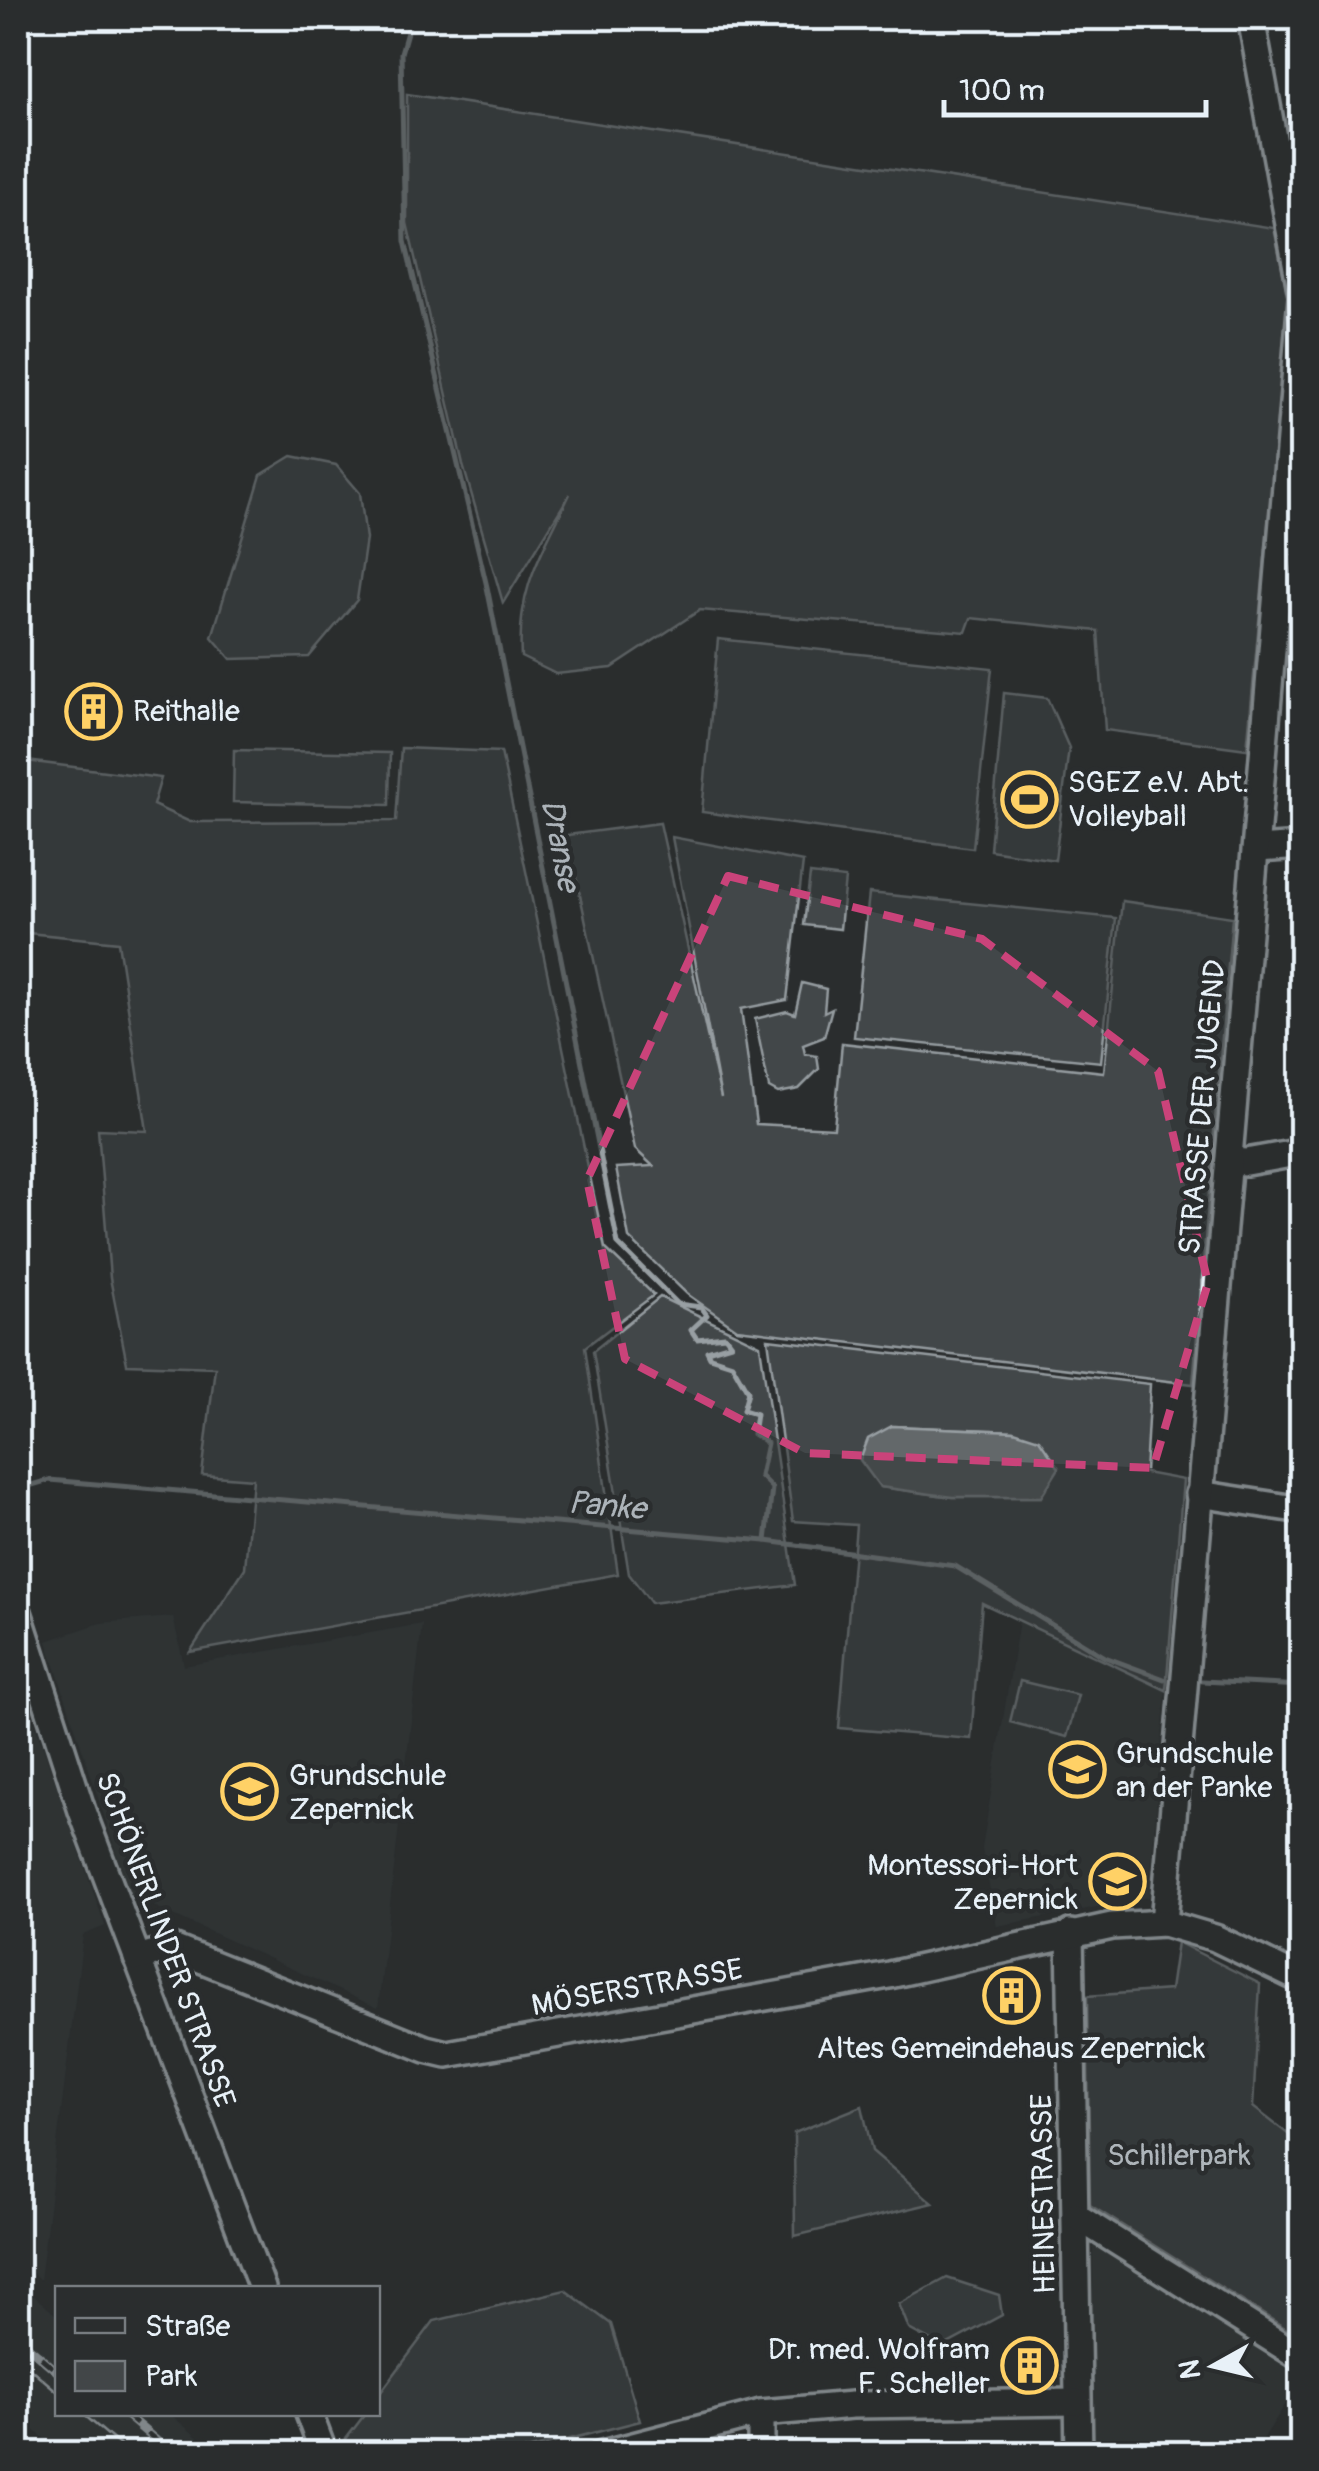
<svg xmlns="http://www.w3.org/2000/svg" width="1319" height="2471" font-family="Pangolin,sans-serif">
	<rect width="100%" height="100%" fill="#2a2d2e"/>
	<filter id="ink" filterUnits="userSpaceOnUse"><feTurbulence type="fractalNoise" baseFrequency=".01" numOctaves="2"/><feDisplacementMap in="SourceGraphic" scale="20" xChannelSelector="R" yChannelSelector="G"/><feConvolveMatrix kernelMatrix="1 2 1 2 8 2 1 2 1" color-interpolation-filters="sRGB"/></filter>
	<g filter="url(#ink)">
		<!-- built -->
		<g fill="#363a3b">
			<path d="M173,1617l11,49 238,-42 -44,384 -248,-113 -83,-254 54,-18z"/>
			<path d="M1019,1621l147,69 -17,207 -152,29 -15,-77z"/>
			<path d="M18,1675l87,251 -22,9 -43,345 -22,-21z"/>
			<path d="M1093,2232l208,137v11l-47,73h-141l-22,-14z"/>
			<path d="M18,2282l39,34 1,98h112l46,39h-155l-43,-37z"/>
		</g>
		<!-- green -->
		<g fill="#424648" stroke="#959ca0" stroke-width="2.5" fill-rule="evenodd">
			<path d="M407,94l867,134 15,74 -42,447 -142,-19 -7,-99 -127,-13 -5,14 -266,-22 -88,58 -56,6 -35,-17c-4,-70 20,-102 49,-163l-67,109 -40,-138 -56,-242z"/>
			<path d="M292,456l44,9 24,28 6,46 -9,61 -48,57 -78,2 -19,-22 49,-162z"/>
			<path d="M718,639l274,29 -19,180 -271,-36z"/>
			<path d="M1004,693l43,5 22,50 -14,112 -65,-10z"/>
			<path d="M401,748l100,4 104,496 49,47 -69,52 33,227 -428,78 55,-84 8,-89 -51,-4 13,-108 -88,-3 -17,-86 -12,-149 49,2 -29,-189 -100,-10v-172l143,18 -8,27 37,17 206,-1z"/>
			<path d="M234,750l156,3 -1,52 -156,-3z"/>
			<path d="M660,823l61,275 -49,-261 131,25 -16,138 -46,9 15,115 78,4 8,-85 262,29 18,-171 110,16 -39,467 -456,-55 -50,-35 -58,-56 -13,-70 37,-2 -18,-17 -68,-314z"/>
			<path d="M810,874l35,4 -5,51 -36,-4z"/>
			<path d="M869,893l247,25 -15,144 -247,-25z"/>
			<path d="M802,983l24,6 -2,23 8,-4 -8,29 -21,8 2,9 12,2 2,13 -20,20 -21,4 -9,-5 -14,-69 32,-8 8,3z"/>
			<path d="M660,1297l100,48 35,240 -144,18 -22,-29 -36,-223z"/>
			<path d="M768,1339l382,45 -5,89 38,7 -17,210 -184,-87 -11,136 -132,-11 17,-203 -63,-4zM892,1426l122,5 26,66h-87l-73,-10z"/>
			<path d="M1020,1681l58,14 -11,42 -57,-15z"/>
			<path d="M1177,1942l83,42 -7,123 48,37v194l-211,-133 -3,-209 83,-6z"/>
			<path d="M862,2106l10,45 61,52 -138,33 -1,-103z"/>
			<path d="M947,2278l52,17 3,20 -60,32 -33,-18 -10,-25z"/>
			<path d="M565,2290l46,34 29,97 -125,32h-168l-4,-10 22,-29h13v-18l56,-75z"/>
		</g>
		<!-- water -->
		<path fill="#63686b" stroke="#989fa3" stroke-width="2.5" d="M892,1426l122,5 25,8 20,29 -18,29h-88l-73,-10 -20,-27 8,-21z"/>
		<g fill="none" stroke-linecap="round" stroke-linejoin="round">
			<!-- stream -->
			<g stroke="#989fa3" stroke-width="5">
				<path d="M411,18l-10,35 4,188 82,346 131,657 60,60 23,3 6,8 -16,15 6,9 28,-3 6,8 -24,7 3,6 22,7 16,28 -5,18 13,4 -3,20 14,9 -7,33 12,12 -6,53"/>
				<path d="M18,1489l31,-9 717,61 189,25 150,91 59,22"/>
				<path d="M1202,1681l100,5"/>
			</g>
			<defs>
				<g id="minor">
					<path d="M1251,18l51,277"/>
					<path d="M1257,849l45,-3"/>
					<path d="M1229,1161l17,1 56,-10"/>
					<path d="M1199,1494l103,16"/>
					<path d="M18,1612l64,199 180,477"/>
					<path d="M1164,1923l138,-1626"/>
					<path d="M1070,1933l9,521"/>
					<path d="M137,1958l36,-10 253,101 21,5 442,-79 223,-49 52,-3 51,15 87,42"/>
					<path d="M1076,2216l226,142"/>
					<path d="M761,2413v41"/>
					<path d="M309,2414l15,40"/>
					<path d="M602,2454l159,-41 91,-8 225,-3"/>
				</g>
			</defs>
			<!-- minor casing -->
			<use href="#minor" stroke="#e8f1f8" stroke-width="32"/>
			<!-- minor -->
			<use href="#minor" stroke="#2a2d2e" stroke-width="25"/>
			<!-- tram -->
			<g stroke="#e8f1f8" stroke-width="2.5">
				<path d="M18,2358l40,34"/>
				<path d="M83,2414l47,40"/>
			</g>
			<defs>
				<g id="rail">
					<path d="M18,2338l40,34"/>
					<path d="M125,2414l47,40"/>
				</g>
			</defs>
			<!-- rail casing -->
			<use href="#rail" stroke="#e8f1f8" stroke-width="9"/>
			<!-- rail -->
			<use href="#rail" stroke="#2a2d2e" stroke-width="5" stroke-dasharray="15" stroke-linecap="butt"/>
		</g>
	</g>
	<!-- marked area -->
	<path d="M0 0H1319V2471H0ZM728,876l254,63 176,132 50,212 -55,185 -348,-15 -180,-94 -38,-179z" fill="#2a2d2e" fill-opacity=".55" fill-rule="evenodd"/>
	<path fill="none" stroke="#ca437a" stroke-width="8" stroke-dasharray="20 12" stroke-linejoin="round" d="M728,876l254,63 176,132 50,212 -55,185 -348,-15 -180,-94 -38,-179z"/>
	<!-- icons -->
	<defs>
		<symbol id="building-ring" viewBox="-11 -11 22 22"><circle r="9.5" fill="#2a2d2e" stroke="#ffd166" stroke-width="1.5"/><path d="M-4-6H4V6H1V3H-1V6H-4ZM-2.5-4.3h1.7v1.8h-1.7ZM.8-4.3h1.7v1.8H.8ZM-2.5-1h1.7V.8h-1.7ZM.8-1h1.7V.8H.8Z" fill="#ffd166"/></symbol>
		<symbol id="stadium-ring" viewBox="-11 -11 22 22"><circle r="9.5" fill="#2a2d2e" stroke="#ffd166" stroke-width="1.5"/><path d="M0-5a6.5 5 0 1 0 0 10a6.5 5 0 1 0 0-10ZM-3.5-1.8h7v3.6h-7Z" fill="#ffd166"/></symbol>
		<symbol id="school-ring" viewBox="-11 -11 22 22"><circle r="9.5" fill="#2a2d2e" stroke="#ffd166" stroke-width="1.5"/><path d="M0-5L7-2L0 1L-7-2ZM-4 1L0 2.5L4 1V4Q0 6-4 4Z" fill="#ffd166"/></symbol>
	</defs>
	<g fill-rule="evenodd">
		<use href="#building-ring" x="62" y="680" width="63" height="63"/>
		<use href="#stadium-ring" x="998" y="768" width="63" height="63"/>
		<use href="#school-ring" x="1046" y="1738" width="63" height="63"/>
		<use href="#school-ring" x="218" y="1760" width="63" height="63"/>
		<use href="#school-ring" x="1086" y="1850" width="63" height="63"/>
		<use href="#building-ring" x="980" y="1964" width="63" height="63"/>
		<use href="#building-ring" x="998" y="2334" width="63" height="63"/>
	</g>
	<g text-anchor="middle" stroke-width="9" stroke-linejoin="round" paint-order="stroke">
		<!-- poi labels -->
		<g font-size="30" fill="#e8f1f8" stroke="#2a2d2e" text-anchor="start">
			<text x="133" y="721">Reithalle</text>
			<text x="1068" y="792">SGEZ e.V. Abt.<tspan x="1068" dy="34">Volleyball</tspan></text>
			<text x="1116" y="1763">Grundschule<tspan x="1116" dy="34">an der Panke</tspan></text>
			<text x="289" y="1785">Grundschule<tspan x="289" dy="34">Zepernick</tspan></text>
			<text x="1078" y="1875" text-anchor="end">Montessori-Hort<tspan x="1078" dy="34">Zepernick</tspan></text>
			<text x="1011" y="2058" text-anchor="middle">Altes Gemeindehaus Zepernick</text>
			<text x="990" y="2359" text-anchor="end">Dr. med. Wolfram<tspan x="990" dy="34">F. Scheller</tspan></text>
		</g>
		<!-- street labels -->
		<g font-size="30" fill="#e8f1f8" stroke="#2a2d2e">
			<text transform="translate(1202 1107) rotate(-85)" y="10">STRASSE DER JUGEND</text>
			<text transform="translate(166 1940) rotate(70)" y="10">SCHÖNERLINDER STRASSE</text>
			<text transform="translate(637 1987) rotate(-10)" y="10">MÖSERSTRASSE</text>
			<text transform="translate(1043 2194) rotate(-91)" y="10">HEINESTRASSE</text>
		</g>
		<!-- park labels -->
		<g font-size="30" fill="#aeb5ba" stroke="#2a2d2e">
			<text x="1179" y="2165">Schillerpark</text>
		</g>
		<!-- water labels -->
		<g font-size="32" font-style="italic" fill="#acb3b9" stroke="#2a2d2e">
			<text transform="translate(561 845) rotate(79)" y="11">Dranse</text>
			<text transform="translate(607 1505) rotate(5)" y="11">Panke</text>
		</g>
	</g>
	<!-- margin -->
	<rect width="1319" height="2471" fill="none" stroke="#2a2d2e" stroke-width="60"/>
	<rect x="30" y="30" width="1259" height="2411" fill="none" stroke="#e8f1f8" stroke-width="4" filter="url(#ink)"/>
	<!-- legend -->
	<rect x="55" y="2286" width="325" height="130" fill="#2a2d2e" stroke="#767b7f" stroke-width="2.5"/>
	<rect x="75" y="2318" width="50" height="15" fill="#2a2d2e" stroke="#767b7f" stroke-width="2.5"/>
	<text x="145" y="2336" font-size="30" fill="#e8f1f8">Straße</text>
	<rect x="75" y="2361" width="50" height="30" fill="#424648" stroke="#767b7f" stroke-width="2.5"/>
	<text x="145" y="2386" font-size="30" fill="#e8f1f8">Park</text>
	<!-- north arrow -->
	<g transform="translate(1214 2366) rotate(262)" stroke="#2a2d2e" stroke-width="8" paint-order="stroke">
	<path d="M0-8L18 38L0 25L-18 38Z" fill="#e8f1f8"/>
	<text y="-15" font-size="28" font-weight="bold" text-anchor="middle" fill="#e8f1f8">N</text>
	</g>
	<!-- scale -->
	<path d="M944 100v15h262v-15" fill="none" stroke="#e8f1f8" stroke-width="5"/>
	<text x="959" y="100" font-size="30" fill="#e8f1f8" stroke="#2a2d2e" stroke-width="8" paint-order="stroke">100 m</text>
</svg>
